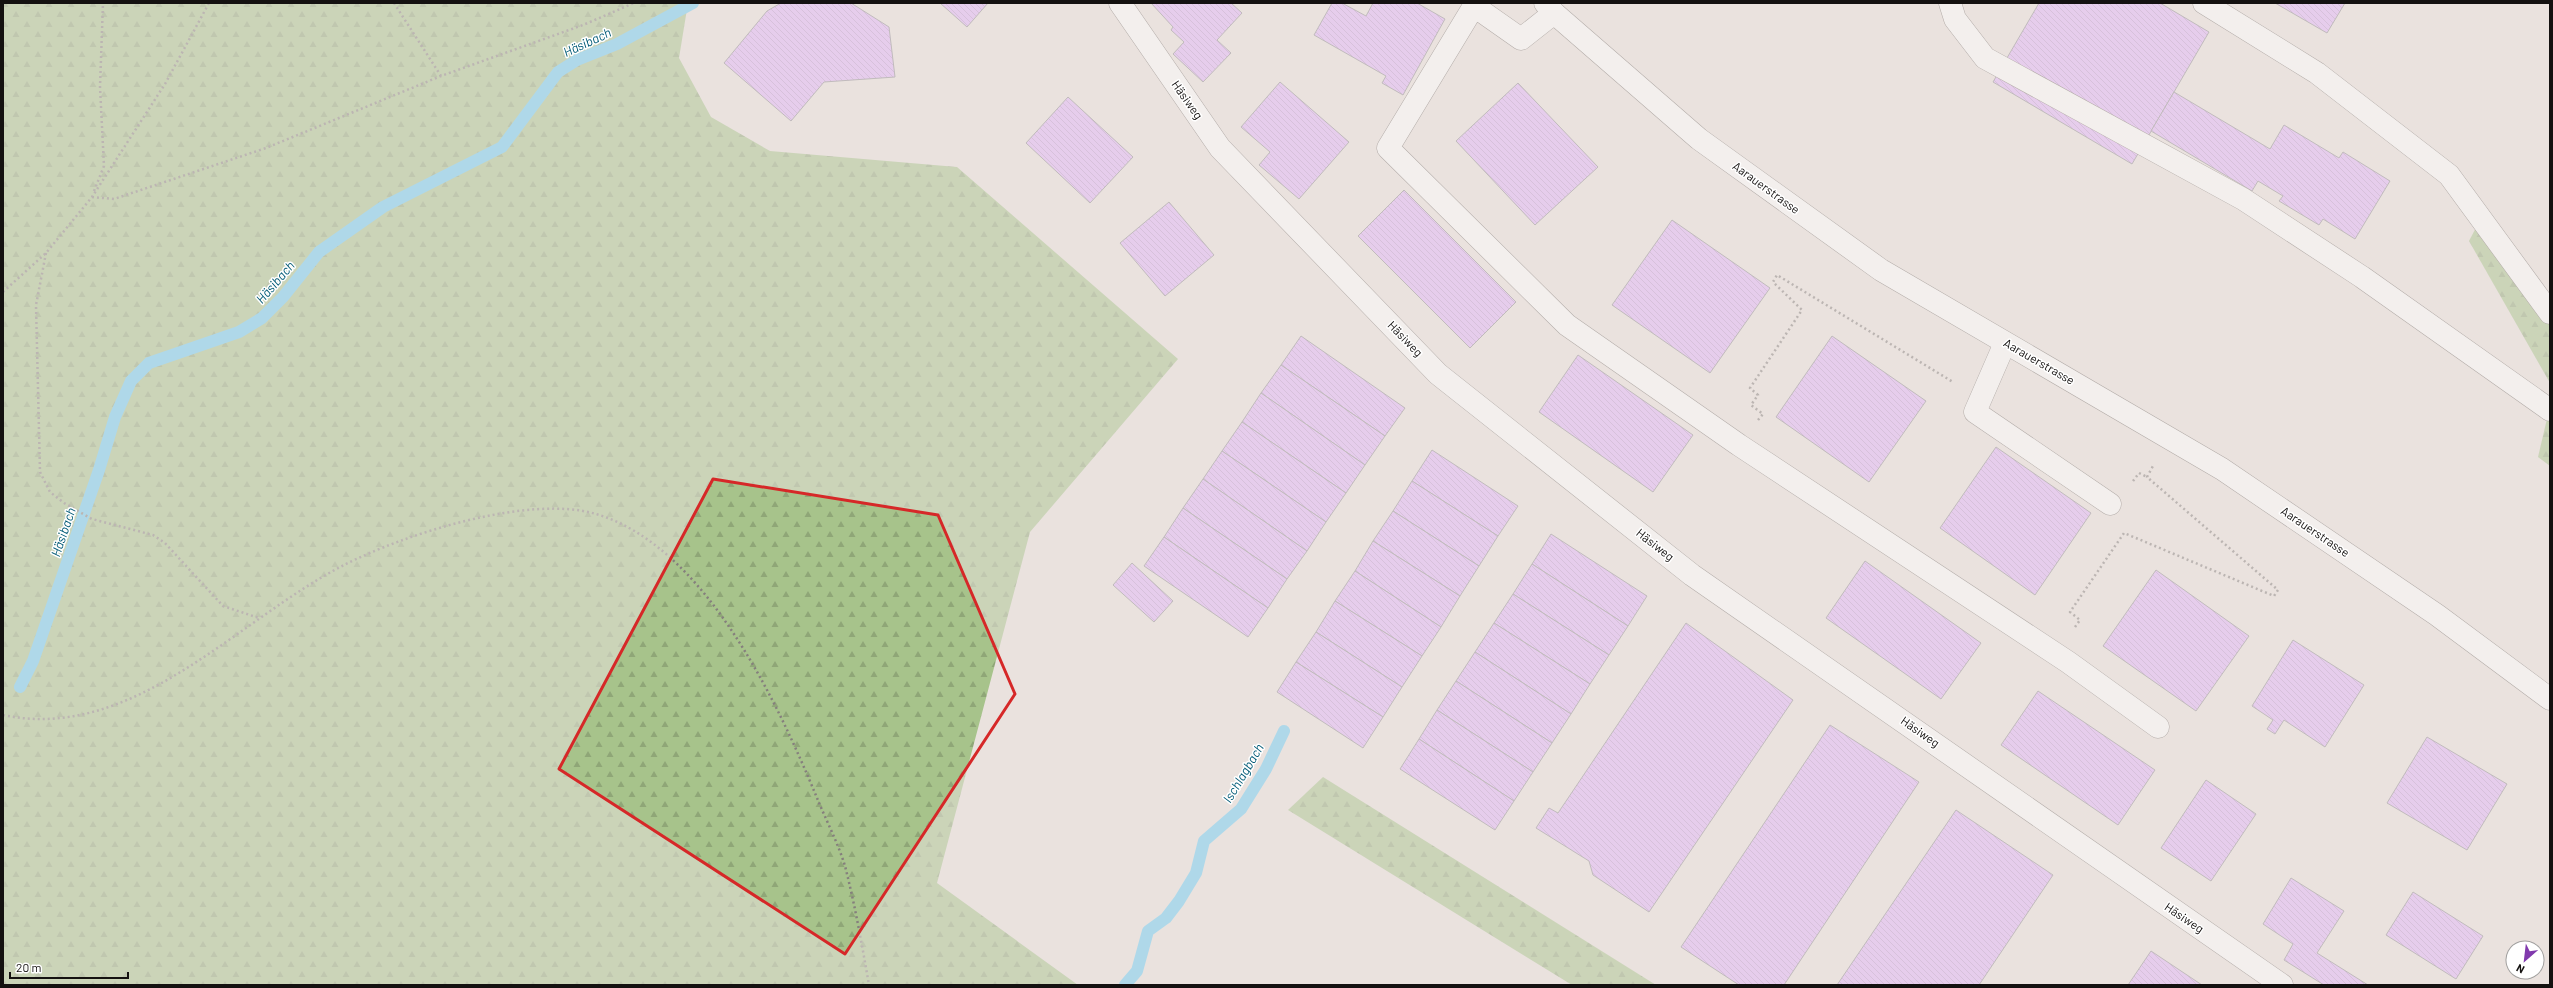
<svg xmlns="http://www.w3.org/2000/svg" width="2553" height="988" font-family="Barlow,sans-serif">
	<defs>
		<pattern id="forest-firs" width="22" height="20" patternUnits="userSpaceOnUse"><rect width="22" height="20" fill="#a7c38b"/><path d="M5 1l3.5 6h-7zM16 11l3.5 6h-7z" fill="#8fa677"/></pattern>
		<pattern id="building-back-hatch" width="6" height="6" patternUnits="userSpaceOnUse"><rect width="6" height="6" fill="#e3b4fd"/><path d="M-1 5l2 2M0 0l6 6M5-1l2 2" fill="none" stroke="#c29ad8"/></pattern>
	</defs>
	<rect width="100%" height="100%" fill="#eae2de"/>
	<!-- forest -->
	<g fill="url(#forest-firs)">
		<path d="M3,3h685l-9,55 32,59 59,34 187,16 221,192 -148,173 -93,351 141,102h-1075z"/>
		<path d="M2480,220l70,80v83l-81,-142z"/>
		<path d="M2550,406v60l-12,-9z"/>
		<path d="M1323,777l333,208h-84l-284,-175z"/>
	</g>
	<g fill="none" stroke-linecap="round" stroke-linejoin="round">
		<!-- stream -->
		<g stroke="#68cdf7" stroke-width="12">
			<path d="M20,687l13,-26 66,-191 16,-53 16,-36 18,-18 90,-31 23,-14 21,-21 36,-45 64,-45 119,-60 56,-75 19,-12 40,-16 76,-41"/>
			<path d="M1125,985l12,-14 11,-40 18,-13 13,-17 17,-28 8,-32 37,-32 25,-40 18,-38"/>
		</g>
	</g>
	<!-- building -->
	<g fill="url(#building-back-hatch)" stroke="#908c93">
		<path d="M781,3h70l38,24 6,50 -71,5 -33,39 -67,-58 43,-52z"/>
		<path d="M940,3h48l-21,24z"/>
		<path d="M1151,3h80l11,10 -25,27 14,13 -28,29 -30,-28 11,-12 -13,-12 2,-3z"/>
		<path d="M1332,3h10l24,13 7,-13h44l28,16 -42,76 -21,-12 4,-7 -72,-41z"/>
		<path d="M2039,3h121l49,29 -77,132 -139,-82z"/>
		<path d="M2275,3h70l-18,30z"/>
		<path d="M1280,82l69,60 -50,57 -40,-34 11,-13 -29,-25z"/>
		<path d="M1518,83l80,84 -63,58 -79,-84z"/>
		<path d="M2174,92l96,57 14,-24 55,33 4,-6 47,29 -35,58 -32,-20 -4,6 -40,-24 4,-5 -25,-15 -6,10 -101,-60z"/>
		<path d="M1068,97l65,60 -43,46 -64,-60z"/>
		<path d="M1404,190l112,112 -46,46 -112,-112z"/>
		<path d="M1169,202l45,53 -49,41 -45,-53z"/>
		<path d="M1672,220l98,68 -60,85 -98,-68z"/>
		<path d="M1301,336l104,72 -20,28 -104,-71z"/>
		<path d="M1832,336l94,65 -57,81 -93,-65z"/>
		<path d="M1578,355l115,80 -40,57 -114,-80z"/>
		<path d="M1281,365l104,71 -20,29 -104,-72z"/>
		<path d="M1261,393l104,72 -19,28 -104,-71z"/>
		<path d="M1242,422l104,71 -20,29 -104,-71z"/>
		<path d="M1996,447l95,66 -56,82 -95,-67z"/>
		<path d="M1432,450l86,56 -20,30 -86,-55z"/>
		<path d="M1222,451l104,71 -19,29 -104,-72z"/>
		<path d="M1203,479l104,72 -20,28 -104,-71z"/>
		<path d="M1412,481l86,55 -19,30 -86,-55z"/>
		<path d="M1183,508l104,71 -19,29 -104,-71z"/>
		<path d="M1393,511l86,55 -19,30 -87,-55z"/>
		<path d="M1551,534l96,62 -19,30 -96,-62z"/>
		<path d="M1164,537l104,71 -20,29 -104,-71z"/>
		<path d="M1373,541l87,55 -19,31 -86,-56z"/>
		<path d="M1865,561l116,82 -40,56 -115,-81z"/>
		<path d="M1132,563l41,38 -19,21 -41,-37z"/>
		<path d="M1532,564l96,62 -19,29 -96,-61z"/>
		<path d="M2156,570l93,66 -53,75 -93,-65z"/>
		<path d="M1355,571l86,56 -19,29 -87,-55z"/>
		<path d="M1513,594l96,61 -19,29 -96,-61z"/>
		<path d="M1335,601l87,55 -20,31 -86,-55z"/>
		<path d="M1494,623l96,61 -19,30 -96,-62z"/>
		<path d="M1686,623l107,77 -144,212 -56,-37 -4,-14 -53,-33 13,-20 9,5z"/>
		<path d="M1316,632l86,55 -19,30 -87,-55z"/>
		<path d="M2293,640l71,45 -39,62 -41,-27 -9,14 -8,-5 6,-9 -21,-14z"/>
		<path d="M1475,652l96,62 -19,29 -96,-62z"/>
		<path d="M1296,662l87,55 -20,31 -86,-56z"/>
		<path d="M1456,681l96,62 -19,29 -96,-62z"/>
		<path d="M2038,691l117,79 -37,55 -117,-80z"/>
		<path d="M1437,710l96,62 -19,29 -95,-62z"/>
		<path d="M1830,725l89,57 -135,203h-45l-58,-38z"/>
		<path d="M2427,737l80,47 -40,66 -80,-47z"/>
		<path d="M1419,739l95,62 -19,29 -95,-61z"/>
		<path d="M2206,780l50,34 -45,67 -50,-33z"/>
		<path d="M1956,810l97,65 -74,110h-142z"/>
		<path d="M2291,878l53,33 -27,42 51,32h-44l-40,-25 9,-16 -30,-20z"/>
		<path d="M2413,892l70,44 -27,43 -70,-44z"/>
		<path d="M2151,951l51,34h-74z"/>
	</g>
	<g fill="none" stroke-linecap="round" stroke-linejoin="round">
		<defs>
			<g id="minor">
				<path d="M1120,3l100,145 218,226 254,201 590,410"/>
				<path d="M1950,3l5,16 30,39 258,141 119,78 188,133"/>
				<path d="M2204,3l113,70 132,102 101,138"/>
				<path d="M1554,13l-33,26 -47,-33 -86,142 179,177 172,120 329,217 90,65"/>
				<path d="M2005,343l-30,69 135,92"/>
			</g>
			<path id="major" d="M1545,3l9,10 145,126 182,131 341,199 215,146 113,84"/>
		</defs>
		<!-- minor casing -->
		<use href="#minor" stroke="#746d69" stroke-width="23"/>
		<!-- major casing -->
		<use href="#major" stroke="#746d69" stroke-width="23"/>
		<!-- path -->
		<g stroke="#857f7d" stroke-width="2.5" stroke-dasharray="2 3" stroke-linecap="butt">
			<path d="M394,3l47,73"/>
			<path d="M94,191l10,-25 -4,-79 3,-84"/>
			<path d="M92,197l22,2 152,-51 175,-72 142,-51 51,-22"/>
			<path d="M46,253l-10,52 4,167 10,20 14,11 28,16 61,16 12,8 58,63 36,12"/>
			<path d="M3,292l43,-39 46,-56 73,-113 44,-81"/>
			<path d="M1758,420l5,-6 -12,-9 7,-10 -8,-7 52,-78 -29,-28 4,-7 176,107"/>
			<path d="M2133,481l6,-8 8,4"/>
			<path d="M2075,627l5,-7 -10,-8 54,-79 150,63 4,-6 -131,-113 6,-11"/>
			<path d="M3,715c130,28 235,-96 341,-150 61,-31 185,-71 252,-51 109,32 181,187 221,284 9,22 21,45 28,68 10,39 17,79 24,119"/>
		</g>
		<!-- minor -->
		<use href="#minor" stroke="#fff" stroke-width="22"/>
		<!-- major -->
		<use href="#major" stroke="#fff" stroke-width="22"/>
	</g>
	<!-- marked area -->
	<path d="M0 0H2553V988H0ZM713,479l225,36 77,179 -170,260 -286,-185z" fill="#eae2de" fill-opacity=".55" fill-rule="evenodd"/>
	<path fill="none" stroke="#d62828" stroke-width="3" stroke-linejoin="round" d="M713,479l225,36 77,179 -170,260 -286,-185z"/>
	<g text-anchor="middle" stroke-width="3" stroke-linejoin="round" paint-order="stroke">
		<!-- street labels -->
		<g font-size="12" fill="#141110" stroke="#fff">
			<text transform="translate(1187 100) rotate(55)" y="4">Häsiweg</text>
			<text transform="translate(1766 188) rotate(36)" y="4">Aarauerstrasse</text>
			<text transform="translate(1405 339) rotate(46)" y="4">Häsiweg</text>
			<text transform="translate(2039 362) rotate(30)" y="4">Aarauerstrasse</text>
			<text transform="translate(2315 532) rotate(34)" y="4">Aarauerstrasse</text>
			<text transform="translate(1655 545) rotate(38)" y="4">Häsiweg</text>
			<text transform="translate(1920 732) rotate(35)" y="4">Häsiweg</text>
			<text transform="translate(2184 918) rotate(34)" y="4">Häsiweg</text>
		</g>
		<!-- water labels -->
		<g font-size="13" font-style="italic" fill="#015a76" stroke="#fff">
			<text transform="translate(587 42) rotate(-25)" y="5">Häsibach</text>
			<text transform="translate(275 282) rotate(-49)" y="5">Häsibach</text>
			<text transform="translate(63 532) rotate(-71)" y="5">Häsibach</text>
			<text transform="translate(1243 773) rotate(-59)" y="5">Ischlagbach</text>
		</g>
	</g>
	<!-- border -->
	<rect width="2553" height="988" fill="none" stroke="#141110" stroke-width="8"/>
	<!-- north arrow -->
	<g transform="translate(2525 960) rotate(208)"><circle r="19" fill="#ffffff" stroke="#a1a09f"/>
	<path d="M0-3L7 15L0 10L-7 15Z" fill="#813aad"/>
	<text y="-6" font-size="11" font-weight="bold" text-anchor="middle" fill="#141110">N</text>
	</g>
	<!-- scale -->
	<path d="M10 972v6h118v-6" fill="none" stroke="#141110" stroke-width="2"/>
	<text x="16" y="972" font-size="12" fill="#141110" stroke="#ffffff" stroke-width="3" paint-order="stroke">20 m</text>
</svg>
